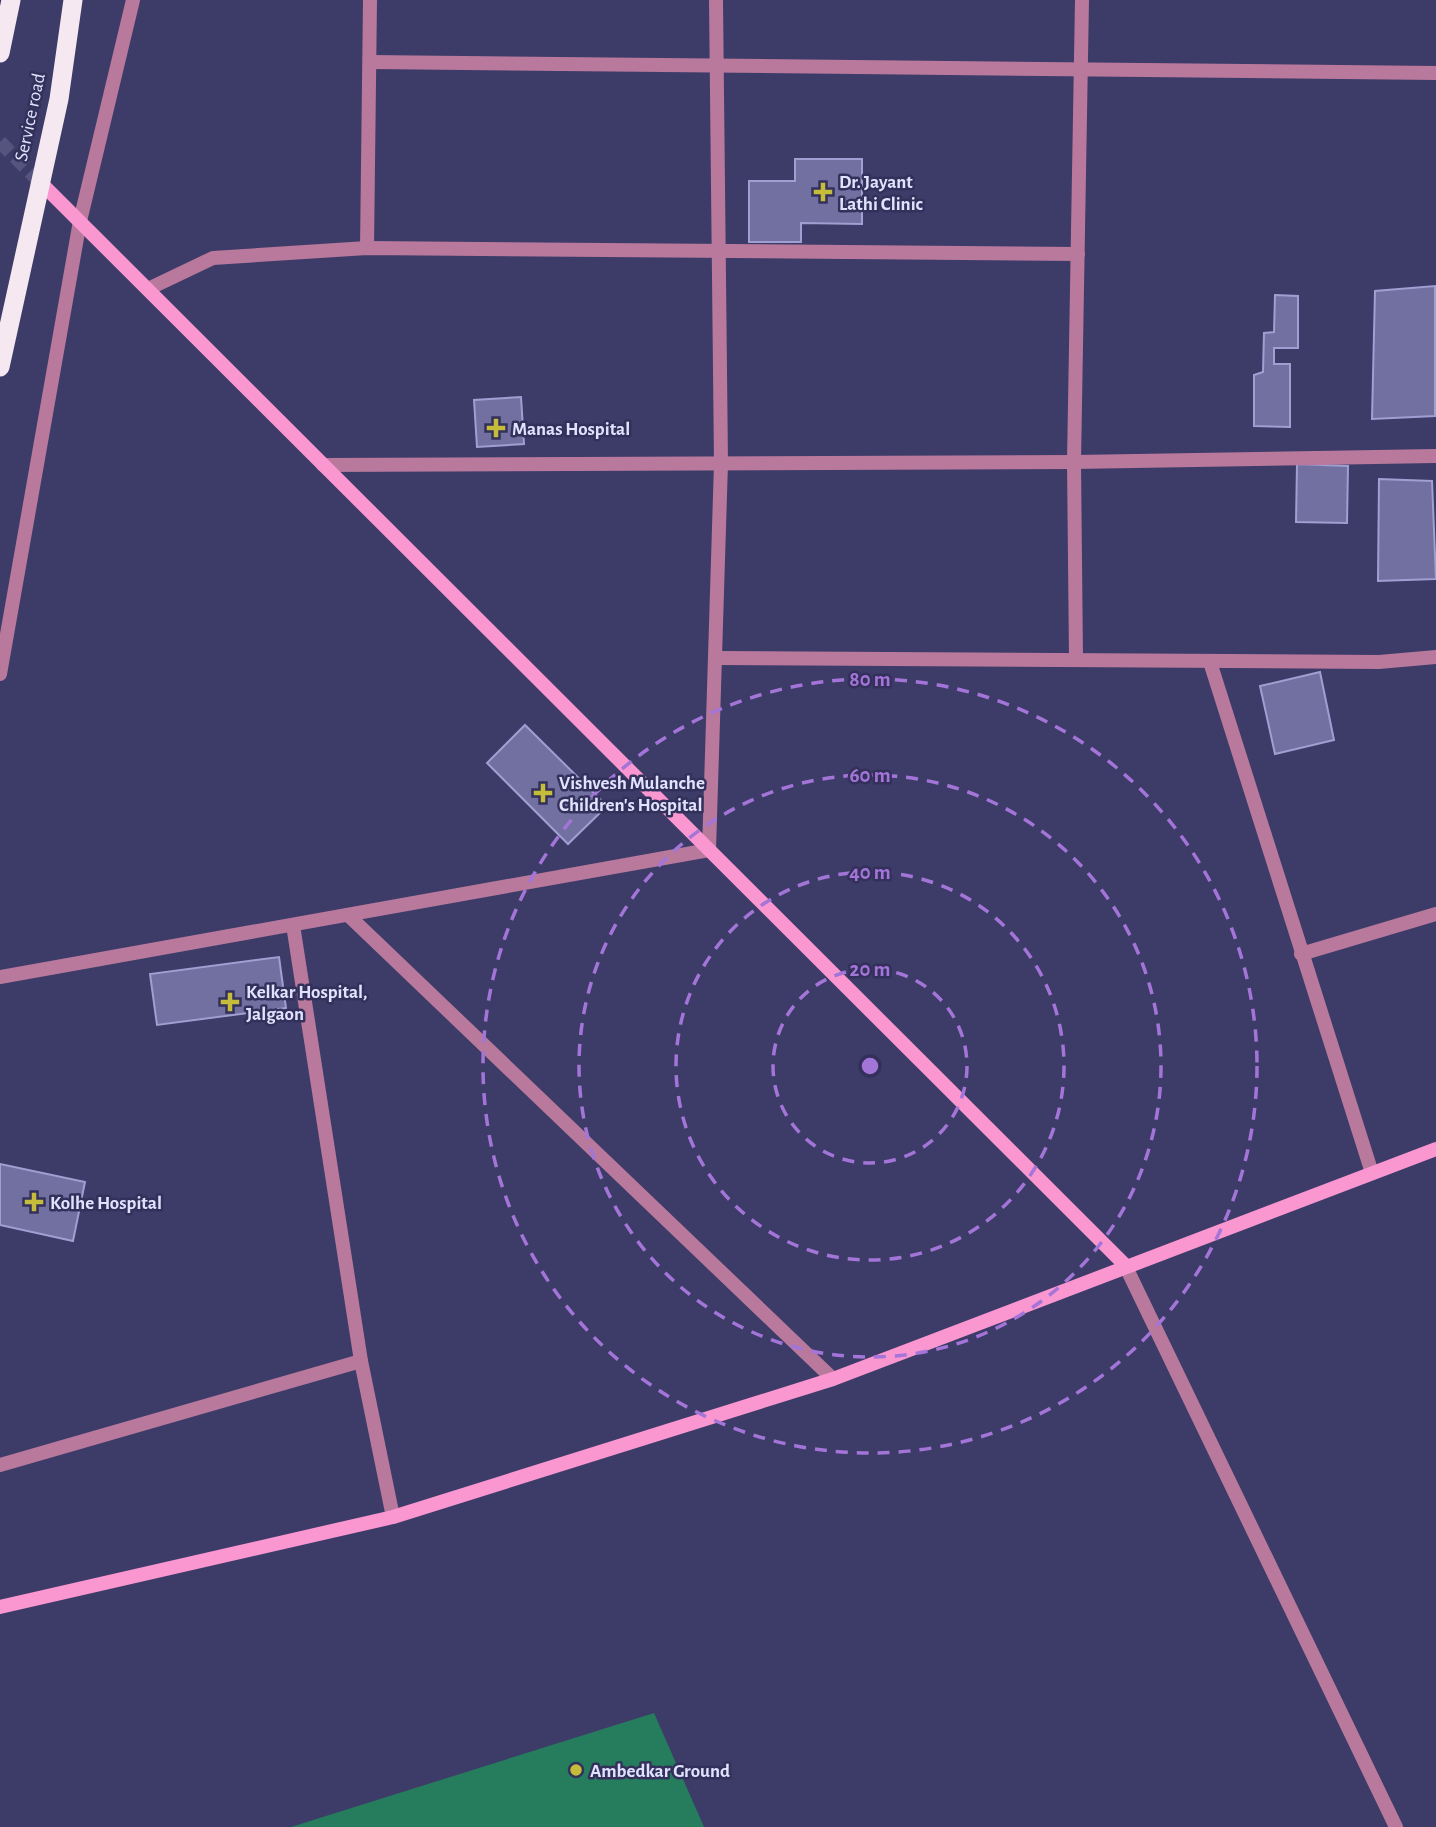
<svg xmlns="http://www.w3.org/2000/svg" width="1436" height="1827" font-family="'Alegreya Sans',sans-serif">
	<rect width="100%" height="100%" fill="#3d3b67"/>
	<!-- green -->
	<path fill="#267d5d" d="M654,1713l50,114h-413z"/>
	<!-- building -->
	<g fill="#7170a1" stroke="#9f9fd2" stroke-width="2">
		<path d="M795,159h67v65l-61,-1v19h-52v-61h46z"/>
		<path d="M1435,286v130l-63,3 3,-128z"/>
		<path d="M1275,295l23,1v52h-24v16h16v63l-36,-1v-51l9,-3 1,-39 10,-1z"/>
		<path d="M521,397l3,47 -47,3 -3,-47z"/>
		<path d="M1297,464l51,2 -1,57 -51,-1z"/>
		<path d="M1379,479l53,2 4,98 -58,2z"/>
		<path d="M1320,672l14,68 -59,14 -15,-68z"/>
		<path d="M525,725l82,81 -39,38 -81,-81z"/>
		<path d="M279,957l7,51 -129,17 -7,-51z"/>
		<path d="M0,1164l85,18 -12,59 -73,-16z"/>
	</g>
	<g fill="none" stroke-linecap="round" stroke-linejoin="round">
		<!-- secondary-tunnel -->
		<path stroke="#56547e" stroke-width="14" stroke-dasharray="14 7" stroke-linecap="butt" d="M0,142l39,39"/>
		<!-- service -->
		<path stroke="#b8799d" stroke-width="14" d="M1125,1265l271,562"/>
		<!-- minor -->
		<g stroke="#b8799d" stroke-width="14">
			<path d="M370,62l1066,11"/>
			<path d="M367,248l3,-248"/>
			<path d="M148,289l65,-31 154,-10 711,6"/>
			<path d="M323,465l751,-3 362,-6"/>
			<path d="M717,658l662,4 57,-5"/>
			<path d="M1076,659l-2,-197 8,-462"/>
			<path d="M1210,662l162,511"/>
			<path d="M348,915l485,464"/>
			<path d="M1301,954l135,-40"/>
			<path d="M0,977l709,-127 12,-387 -5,-463"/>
			<path d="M361,1361l32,156"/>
			<path d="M0,1465l361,-104 -68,-436"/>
		</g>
		<!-- tertiary -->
		<path stroke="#b8799d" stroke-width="14" d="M0,674l80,-453 53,-221"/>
		<!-- secondary -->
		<g stroke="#fa96d0" stroke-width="14">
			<path d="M39,181l1086,1084"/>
			<path d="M0,1607l393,-90 440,-138 603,-230"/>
		</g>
		<!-- trunk -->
		<g stroke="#f6e8f0" stroke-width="19">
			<path d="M0,53l11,-53"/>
			<path d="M0,367l59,-268 14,-99"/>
		</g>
	</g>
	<!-- distance rings -->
	<g fill="none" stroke="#a475d8" stroke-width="3.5" stroke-dasharray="12 9">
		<circle cx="870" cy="1066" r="97"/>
		<circle cx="870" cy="1066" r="194"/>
		<circle cx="870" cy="1066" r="291"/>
		<circle cx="870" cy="1066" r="387"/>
	</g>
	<!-- markers -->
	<g fill="#c6bc3c" stroke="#33305b" stroke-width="2.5">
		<path d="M819.5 181.5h7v7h7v7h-7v7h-7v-7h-7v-7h7z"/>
		<path d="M492.5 417.5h7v7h7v7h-7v7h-7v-7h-7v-7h7z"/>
		<path d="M539.5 782.5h7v7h7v7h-7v7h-7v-7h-7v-7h7z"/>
		<path d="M226.5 991.5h7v7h7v7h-7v7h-7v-7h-7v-7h7z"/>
		<path d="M30.5 1191.5h7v7h7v7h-7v7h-7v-7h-7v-7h7z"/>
		<circle cx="576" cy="1770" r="7"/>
	</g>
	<g text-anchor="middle" stroke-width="5" stroke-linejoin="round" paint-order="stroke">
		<!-- street labels -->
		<g font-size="19" fill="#e1e2fd" stroke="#33305b">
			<text transform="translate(29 117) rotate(-78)" y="7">Service road</text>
		</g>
		<!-- poi labels -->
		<g font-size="19" font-weight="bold" fill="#e1e2fd" stroke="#33305b" text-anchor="start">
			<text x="839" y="188">Dr. Jayant<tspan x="839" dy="22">Lathi Clinic</tspan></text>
			<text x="512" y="435">Manas Hospital</text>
			<text x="559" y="789">Vishvesh Mulanche<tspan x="559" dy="22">Children's Hospital</tspan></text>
			<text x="246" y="998">Kelkar Hospital,<tspan x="246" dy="22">Jalgaon</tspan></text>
			<text x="50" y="1209">Kolhe Hospital</text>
			<text x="590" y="1777">Ambedkar Ground</text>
		</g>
	</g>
	<circle cx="870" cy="1066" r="10" fill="#a475d8" stroke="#33305b" stroke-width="3.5"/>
	<g font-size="21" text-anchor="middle" font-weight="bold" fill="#a475d8" stroke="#33305b" stroke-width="5" stroke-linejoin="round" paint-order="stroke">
		<text x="870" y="686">80 m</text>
		<text x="870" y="782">60 m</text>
		<text x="870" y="879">40 m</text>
		<text x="870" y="976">20 m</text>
	</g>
</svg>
